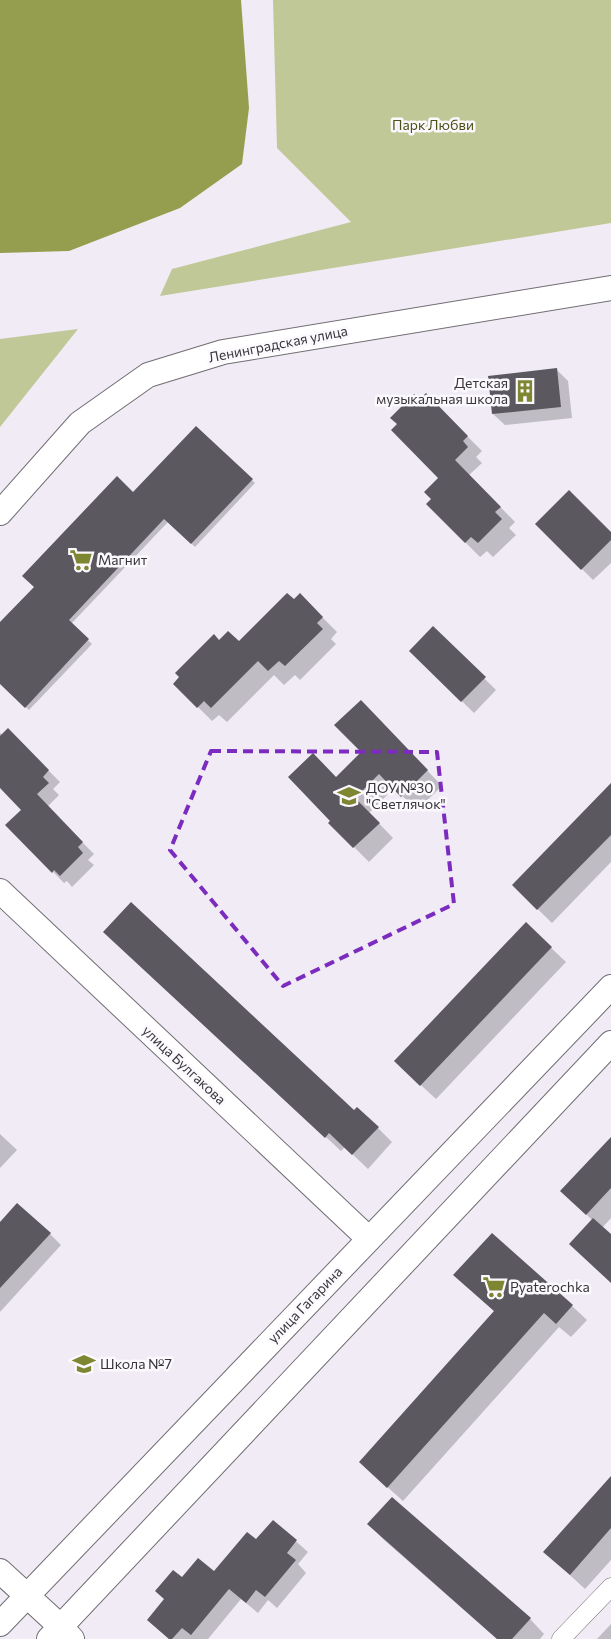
<svg xmlns="http://www.w3.org/2000/svg" width="611" height="1639" font-family="Commissioner,sans-serif">
	<rect width="100%" height="100%" fill="#f0ebf4"/>
	<!-- green -->
	<g fill="#c1c897">
		<path d="M273,0h338v223l-451,73 12,-27 179,-47 -74,-74z"/>
		<path d="M78,329l-78,98v-88z"/>
	</g>
	<!-- water -->
	<path fill="#959e4f" d="M0,0h241l8,108 -7,56 -62,44 -111,43 -69,2z"/>
	<!-- shadow -->
	<g fill="#0003">
		<path d="M557,370l11,11 4,37 -67,7 -12,-11z"/>
		<path d="M426,395l56,56 -6,6 6,6 -13,12 46,47 -6,6 7,7 -23,22 -6,-6 -7,6 -53,-53 5,-5 8,-21 -20,-77z"/>
		<path d="M196,427l59,56 -60,64 -27,-25 -97,102 21,20 -63,66 -29,-27v-59l35,-37 98,-93z"/>
		<path d="M537,524l74,9v30l-18,17z"/>
		<path d="M300,595l37,37 -6,7 5,5 -36,36 -5,-5 -11,10 -10,-10 -47,47 -8,-7 -7,6 -37,-37 44,-43 20,1z"/>
		<path d="M433,628l63,62 -22,23 -63,-62z"/>
		<path d="M375,716l67,70 -25,24 -23,-22 -25,25 24,25 -24,24 -39,-39 6,-45 27,-26z"/>
		<path d="M8,730l52,52 -7,7 6,6 -12,12 47,47 -6,6 6,5 -22,22 -5,-6 -3,2 -57,-58 16,-15 -23,-24v-53l3,2z"/>
		<path d="M611,785v77l-59,61 -39,-38z"/>
		<path d="M526,924l40,38 -130,137 -26,-24z"/>
		<path d="M120,946l258,182 14,14 -24,27 -23,-22 -4,4z"/>
		<path d="M0,1134l17,16 -17,18z"/>
		<path d="M611,1139v79l-9,10 9,8v47l-18,-62 -16,-16z"/>
		<path d="M0,1224l50,10 11,11 -61,67z"/>
		<path d="M455,1275l117,31 15,14 -16,17 -12,-10 -156,174 -28,-25 120,-164z"/>
		<path d="M611,1478v82l-26,29 -40,-37z"/>
		<path d="M273,1521l35,31 -10,12 8,9 -29,35 -9,-8 -10,13 -17,-14 -33,40h-39l-21,-19 34,-41 33,-6 42,-32z"/>
		<path d="M368,1524l162,95 14,15 -4,5h-43l-114,-100z"/>
		<path d="M611,1624v15h-14z"/>
	</g>
	<!-- building -->
	<g fill="#5c585f">
		<path d="M557,368l4,39 -69,7 -4,-38z"/>
		<path d="M426,393l42,43 -5,5 5,6 -13,13 46,47 -6,5 7,7 -24,24 -7,-6 -6,6 -39,-39 5,-5 -7,-7 14,-14 -47,-48 6,-6 -7,-6 24,-24 6,5z"/>
		<path d="M196,426l57,53 -62,65 -27,-25 -95,101 20,19 -64,69 -25,-24v-62l34,-35 -12,-11 95,-100 16,16z"/>
		<path d="M569,490l42,42v8l-30,30 -46,-46z"/>
		<path d="M287,593l7,6 6,-6 23,24 -6,6 6,6 -38,37 -6,-5 -11,10 -10,-10 -47,47 -7,-7 -7,7 -24,-24 6,-7 -4,-4 39,-39 5,6 9,-9 11,10z"/>
		<path d="M433,626l53,51 -25,25 -52,-51z"/>
		<path d="M361,700l67,70 -27,27 -22,-23 -24,24 25,25 -27,25 -25,-25 2,-2 -42,-44 25,-24 23,24 25,-25 -27,-27z"/>
		<path d="M8,728l41,42 -6,7 6,6 -12,11 46,48 -5,5 5,6 -23,23 -6,-6 -2,3 -47,-48 16,-15 -21,-22v-52z"/>
		<path d="M611,783v52l-74,75 -25,-25z"/>
		<path d="M131,902l223,208 3,-3 22,20 -27,28 -23,-22 -4,5 -222,-206z"/>
		<path d="M526,922l26,25 -132,139 -26,-25z"/>
		<path d="M611,1137v51l-25,27 -26,-24z"/>
		<path d="M17,1203l34,30 -51,55v-66z"/>
		<path d="M593,1218l18,16v49l-42,-39z"/>
		<path d="M492,1233l81,72 -17,19 -12,-11 -157,175 -28,-26 135,-151 -41,-36z"/>
		<path d="M611,1476v52l-41,47 -27,-23z"/>
		<path d="M392,1497l139,121 -19,21h-15l-130,-115z"/>
		<path d="M273,1520l24,20 -10,13 9,7 -31,37 -9,-7 -10,13 -17,-14 -38,46 -9,-7 -10,11h-3l-22,-19 17,-21 -9,-8 18,-21 9,7 16,-19 16,13 33,-39 9,7z"/>
	</g>
	<g fill="none" stroke-linecap="round" stroke-linejoin="round">
		<defs>
			<path id="street" d="M561,1639l50,-52"/>
			<g id="secondary">
				<path d="M0,513l80,-90 68,-48 75,-23 388,-64"/>
				<path d="M0,891l369,348"/>
				<path d="M0,1571l60,55 12,13"/>
				<path d="M0,1624l611,-637"/>
				<path d="M49,1639l562,-596"/>
			</g>
		</defs>
		<!-- street casing -->
		<use href="#street" stroke="#716d74" stroke-width="19"/>
		<!-- secondary casing -->
		<use href="#secondary" stroke="#716d74" stroke-width="26"/>
		<!-- street -->
		<use href="#street" stroke="#fff" stroke-width="18"/>
		<!-- secondary -->
		<use href="#secondary" stroke="#fff" stroke-width="24"/>
	</g>
	<!-- marked area -->
	<path fill="none" stroke="#7b2cbf" stroke-width="4" stroke-dasharray="10 6" stroke-linejoin="round" d="M211,751l226,1 17,152 -171,82 -113,-136z"/>
	<!-- icons -->
	<defs>
		<symbol id="building-bare" viewBox="-9 -9 18 18"><path d="M-4-6H4V6H1V3H-1V6H-4ZM-2.5-4.3h1.7v1.8h-1.7ZM.8-4.3h1.7v1.8H.8ZM-2.5-1h1.7V.8h-1.7ZM.8-1h1.7V.8H.8Z" fill="#7e8632" stroke="#fcf9fe" stroke-width="2.5" paint-order="stroke"/></symbol>
		<symbol id="supermarket-bare" viewBox="-9 -9 18 18"><path d="M-6-5.5h2.5l.6 2H6L4.5 2H-2.5L-4.4-4H-6ZM-1.5 3.2a1.3 1.3 0 1 0 .1 0ZM3 3.2a1.3 1.3 0 1 0 .1 0Z" fill="#7e8632" stroke="#fcf9fe" stroke-width="2.5" paint-order="stroke"/></symbol>
		<symbol id="school-bare" viewBox="-9 -9 18 18"><path d="M0-5L7-2L0 1L-7-2ZM-4 1L0 2.5L4 1V4Q0 6-4 4Z" fill="#7e8632" stroke="#fcf9fe" stroke-width="2.5" paint-order="stroke"/></symbol>
	</defs>
	<g fill-rule="evenodd">
		<use href="#building-bare" x="509" y="375" width="32" height="32"/>
		<use href="#supermarket-bare" x="65" y="544" width="32" height="32"/>
		<use href="#school-bare" x="333" y="780" width="32" height="32"/>
		<use href="#supermarket-bare" x="478" y="1271" width="32" height="32"/>
		<use href="#school-bare" x="68" y="1348" width="32" height="32"/>
	</g>
	<g text-anchor="middle" stroke-width="5" stroke-linejoin="round" paint-order="stroke">
		<!-- park labels -->
		<g font-size="14" fill="#4c5117" stroke="#fcf9fe">
			<text x="433" y="130">Парк Любви</text>
		</g>
		<!-- street labels -->
		<g font-size="14" fill="#383639" stroke="#fcf9fe">
			<text transform="translate(278 344) rotate(-11)" y="5">Ленинградская улица</text>
			<text transform="translate(184 1065) rotate(43)" y="5">улица Булгакова</text>
			<text transform="translate(305 1305) rotate(-46)" y="5">улица Гагарина</text>
		</g>
		<!-- poi labels -->
		<g font-size="14" fill="#383639" stroke="#fcf9fe" text-anchor="start">
			<text x="508" y="388" text-anchor="end">Детская<tspan x="508" dy="16">музыкальная школа</tspan></text>
			<text x="98" y="565">Магнит</text>
			<text x="366" y="793">ДОУ №30<tspan x="366" dy="16">"Светлячок"</tspan></text>
			<text x="510" y="1292">Pyaterochka</text>
			<text x="100" y="1369">Школа №7</text>
		</g>
	</g>
</svg>
